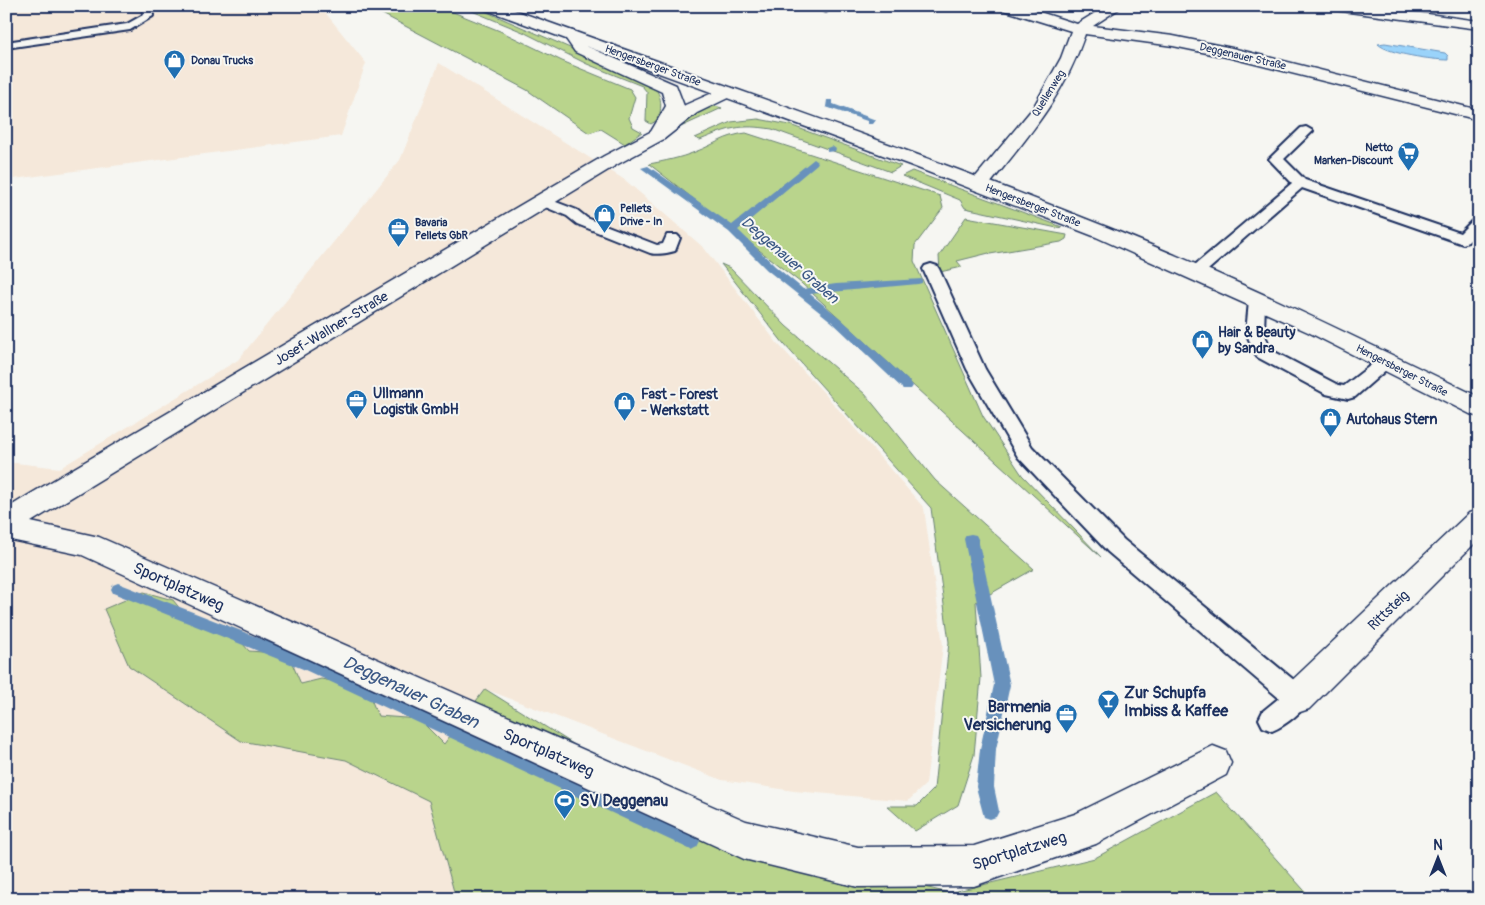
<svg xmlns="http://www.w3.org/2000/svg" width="1485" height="905" font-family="Pangolin,sans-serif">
	<rect width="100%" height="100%" fill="#f6f6f2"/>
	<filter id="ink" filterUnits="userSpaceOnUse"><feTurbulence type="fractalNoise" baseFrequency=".02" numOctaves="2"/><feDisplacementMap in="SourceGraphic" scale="10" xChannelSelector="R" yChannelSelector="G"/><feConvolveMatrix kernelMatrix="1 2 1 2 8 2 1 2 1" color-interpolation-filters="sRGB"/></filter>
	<g filter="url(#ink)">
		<!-- built -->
		<g fill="#f5e8da">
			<path d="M6,6h314l46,57 -25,73 -335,44z"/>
			<path d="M439,63l186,117 79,68 73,95 48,51 99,114 19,137 -17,139 -18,17 -114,-10 -72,-11 -237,-91 -63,85 34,125h-450v-437l54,6 178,-108 162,-200z"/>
		</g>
		<!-- green -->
		<g fill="#b9d48c" stroke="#6a8275">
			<path d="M367,6h71l62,25 62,30 68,28 5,8 -6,21 4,9 9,5 -17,12 -24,-15 -12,4 -62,-43z"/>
			<path d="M460,6h13l178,77c11,12 11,20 8,36l-8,5 -5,-3 1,-29 -5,-6 -55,-22 -64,-32z"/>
			<path d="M715,106l7,2 -50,23 25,-20z"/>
			<path d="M758,119l32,6 111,41 -10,6 -119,-43c-32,-5 -43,-1 -72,11l-5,-2 36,-16z"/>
			<path d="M746,133l194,63 3,12 -28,37 -1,16 69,155 39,59 79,82 -300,-274 -152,-119c16,-3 31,-6 46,-12 21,-8 28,-16 51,-19z"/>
			<path d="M912,171l150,56 -5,1 -92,-20 -5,-8 -58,-24z"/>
			<path d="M966,217l101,18 -1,4 -5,3 -71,12 -1,-1 -32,8 5,6 -22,5 -1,-16z"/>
			<path d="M721,264l9,4 56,58 79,68 70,86 99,89 -58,33 5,76 -7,77 -16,50 -43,26 -28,-25h30l17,-17 15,-147 -18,-134 -147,-164z"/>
			<path d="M144,592l29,8 16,20 42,10 18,21 39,3 13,30 20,-5 45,8 12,29 41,3 25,25 41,-55 253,158 120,24 91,22 146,-35 121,-66 96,107h-856l-27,-98 -83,-41 -105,-19 -112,-75 -25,-57z"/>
		</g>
		<!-- water -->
		<path fill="#9ad3fa" stroke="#6791bc" d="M1385,43l60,10 3,3v4c-15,0 -60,-6 -70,-16z"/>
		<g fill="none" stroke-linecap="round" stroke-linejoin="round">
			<!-- stream -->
			<g fill="#6791bc" fill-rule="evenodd">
				<path d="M827,100h6v4l43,16 -3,4h-6v-3l-41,-14z"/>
				<path d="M832,146l4,3 -1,2 -8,1v-4z"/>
				<path d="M814,159l4,3 -1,2 -79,66 37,36 28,23 33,-5 86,-5v4l-4,1 -108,10 30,24 71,65 2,3 -2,3h-8l-71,-67 -65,-52 -38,-38 -88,-64 7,-2 84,59z"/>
				<path d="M971,534l5,1 2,4 32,146 -14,64 -2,38 5,24 -3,6 -6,2 -6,-2 -8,-30 4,-38 14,-64 -30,-146 2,-4z"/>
				<path d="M118,583l195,76 384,176 3,6 -3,6 -6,3 -6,-3 -382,-178 -190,-76 -2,-4 2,-4z"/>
			</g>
			<defs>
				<g id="service">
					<path d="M142,6h10l1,10 -23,14 -124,18v-6l121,-18 16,-9z"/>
					<path d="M810,6h24l-8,6z"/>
					<path d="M1306,127l7,4 -29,28 21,21 155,53 14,-14 5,-1v13l-11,11 -5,2 -161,-56 -101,88h-12l-2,-3 2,-3 103,-87 -23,-24 32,-31z"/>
					<path d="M543,197l34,13 10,8 70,27 6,-1 4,-9h10l3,3 -5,13c-8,2 -16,4 -25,2l-73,-29 -10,-8 -29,-12 -2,-3 2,-3z"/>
					<path d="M931,264l6,2 2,3 46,100 47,78 92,93 182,150 4,8c-7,14 -24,27 -38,33l-9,-4 -4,-8 4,-8 16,-13 -171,-146 -90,-95 -51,-88 -44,-100 2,-3z"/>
					<path d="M1257,296l6,1 2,4 -1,32 7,17 67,35 6,1 36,-28 6,-2 6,2 3,4 -40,35 -7,2 -22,-5 -69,-37 -11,-24 3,-32 2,-4z"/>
				</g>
				<g id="minor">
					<path d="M998,6h23l56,18 29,-18h17l-30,20 80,10 59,12 247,62v10l-248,-62 -58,-12 -88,-12c-21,63 -59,105 -99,155l-7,2 -7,-2 -3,-4 64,-77 28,-50 10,-27 -71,-22z"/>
					<path d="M1327,6h42l110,15v8l-145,-19z"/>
					<path d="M726,87l6,1 2,4 -2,4 -35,17 -33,26 -46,25 -587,358 68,15 647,284 112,26 116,-1 101,-32 138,-68 13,5 5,12 -5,12 -130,69 -122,42 -116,1 -114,-28 -662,-304 -76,-16v-30l26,-16 572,-337 48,-25 33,-26z"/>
					<path d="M1479,510v29l-170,170 -12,4 -12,-4 -5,-11 5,-11 184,-174z"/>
				</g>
				<path id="tertiary" d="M572,31l5,2 9,13 90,39 8,21 -20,33 -6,1 -6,-1 -3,-4 17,-29 -4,-14 -87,-40 -11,-16 3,-3z"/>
				<path id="secondary" d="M482,6h21c202,73 406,142 606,222 126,50 248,110 370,169v20l-9,-3 -162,-82 -212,-95 -186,-72 -426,-156z"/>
			</defs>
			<!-- service casing -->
			<use href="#service" stroke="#1b2f5e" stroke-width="4"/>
			<!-- minor casing -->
			<use href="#minor" stroke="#1b2f5e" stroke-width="3"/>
			<!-- tertiary casing -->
			<use href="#tertiary" stroke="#1b2f5e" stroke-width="3"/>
			<!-- secondary casing -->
			<use href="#secondary" stroke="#1b2f5e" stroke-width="3"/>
			<!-- service -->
			<use href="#service" fill="#f6f6f2" fill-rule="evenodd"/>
			<!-- minor -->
			<use href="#minor" fill="#f6f6f2" fill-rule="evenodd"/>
			<!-- tertiary -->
			<use href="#tertiary" fill="#f6f6f2" fill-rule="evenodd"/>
			<!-- secondary -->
			<use href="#secondary" fill="#f6f6f2" fill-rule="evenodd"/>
		</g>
	</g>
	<!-- icons -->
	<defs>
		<symbol id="shop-pin" viewBox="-11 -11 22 30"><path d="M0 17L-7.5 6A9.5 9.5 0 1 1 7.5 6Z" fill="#1f6fb2" stroke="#f6f6f2"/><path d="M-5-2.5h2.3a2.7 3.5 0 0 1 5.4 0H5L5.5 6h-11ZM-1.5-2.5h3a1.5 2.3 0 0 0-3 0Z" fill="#fff"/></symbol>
		<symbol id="supermarket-pin" viewBox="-11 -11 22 30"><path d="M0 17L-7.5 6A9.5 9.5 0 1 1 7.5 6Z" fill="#1f6fb2" stroke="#f6f6f2"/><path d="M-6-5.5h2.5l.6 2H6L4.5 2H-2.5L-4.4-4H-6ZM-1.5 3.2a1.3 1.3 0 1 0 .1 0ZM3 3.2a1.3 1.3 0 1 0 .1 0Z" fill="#fff"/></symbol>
		<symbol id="office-pin" viewBox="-11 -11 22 30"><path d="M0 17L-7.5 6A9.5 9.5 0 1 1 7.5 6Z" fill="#1f6fb2" stroke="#f6f6f2"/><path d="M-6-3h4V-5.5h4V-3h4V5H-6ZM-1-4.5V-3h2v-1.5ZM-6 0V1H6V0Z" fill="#fff"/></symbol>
		<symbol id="bar-pin" viewBox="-11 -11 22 30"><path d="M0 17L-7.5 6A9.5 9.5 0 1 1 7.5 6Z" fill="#1f6fb2" stroke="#f6f6f2"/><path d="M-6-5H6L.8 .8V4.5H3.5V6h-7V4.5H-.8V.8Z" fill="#fff"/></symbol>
		<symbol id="stadium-pin" viewBox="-11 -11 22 30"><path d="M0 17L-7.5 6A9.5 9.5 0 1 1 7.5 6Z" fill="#1f6fb2" stroke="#f6f6f2"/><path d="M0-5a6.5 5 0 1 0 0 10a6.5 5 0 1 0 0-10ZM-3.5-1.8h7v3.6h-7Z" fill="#fff"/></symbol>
	</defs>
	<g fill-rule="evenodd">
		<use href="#shop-pin" x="162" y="48" width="25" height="34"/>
		<use href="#supermarket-pin" x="1396" y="140" width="25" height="34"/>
		<use href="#shop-pin" x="592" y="202" width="25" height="34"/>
		<use href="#office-pin" x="386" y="216" width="25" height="34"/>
		<use href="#shop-pin" x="1190" y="328" width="25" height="34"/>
		<use href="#office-pin" x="344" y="388" width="25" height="34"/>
		<use href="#shop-pin" x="612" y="390" width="25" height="34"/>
		<use href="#shop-pin" x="1318" y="406" width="25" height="34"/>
		<use href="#bar-pin" x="1096" y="688" width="25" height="34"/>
		<use href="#office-pin" x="1054" y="702" width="25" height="34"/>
		<use href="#stadium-pin" x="552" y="788" width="25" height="34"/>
	</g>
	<g text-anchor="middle" stroke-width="4" stroke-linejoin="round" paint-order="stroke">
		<!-- far-street labels -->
		<g font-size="11" fill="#1b2f5e" stroke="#f6f6f2">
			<text transform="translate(1243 56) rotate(13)" y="4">Deggenauer Straße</text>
			<text transform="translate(653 65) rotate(20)" y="4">Hengersberger Straße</text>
			<text transform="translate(1048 93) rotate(-58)" y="4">Quellenweg</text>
			<text transform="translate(1033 205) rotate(21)" y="4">Hengersberger Straße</text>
			<text transform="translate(1402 370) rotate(27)" y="4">Hengersberger Straße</text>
		</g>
		<!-- far-poi labels -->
		<g font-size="11" font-weight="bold" fill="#1b2f5e" stroke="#f6f6f2" text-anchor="start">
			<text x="191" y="64">Donau Trucks</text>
			<text x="1393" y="151" text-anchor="end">Netto<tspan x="1393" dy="13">Marken-Discount</tspan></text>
			<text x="620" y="212">Pellets<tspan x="620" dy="13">Drive - In</tspan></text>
			<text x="415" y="226">Bavaria<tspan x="415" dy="13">Pellets GbR</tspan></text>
		</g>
		<!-- street labels -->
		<g font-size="14" fill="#1b2f5e" stroke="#f6f6f2">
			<text transform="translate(331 328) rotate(-31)" y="5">Josef-Wallner-Straße</text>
			<text transform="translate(1388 610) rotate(-44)" y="5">Rittsteig</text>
		</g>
		<!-- poi labels -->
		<g font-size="14" font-weight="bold" fill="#1b2f5e" stroke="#f6f6f2" text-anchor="start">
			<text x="1218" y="337">Hair &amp; Beauty<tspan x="1218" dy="16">by Sandra</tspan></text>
			<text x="373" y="398">Ullmann<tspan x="373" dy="16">Logistik GmbH</tspan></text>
			<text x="641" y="399">Fast - Forest<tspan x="641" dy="16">- Werkstatt</tspan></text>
			<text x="1346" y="424">Autohaus Stern</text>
		</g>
		<!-- water labels -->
		<g font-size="15" font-style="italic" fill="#3b5885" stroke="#f6f6f2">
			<text transform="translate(790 260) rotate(41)" y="5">Deggenauer Graben</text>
		</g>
		<!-- near-street labels -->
		<g font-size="16" fill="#1b2f5e" stroke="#f6f6f2">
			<text transform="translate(179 586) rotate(24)" y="6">Sportplatzweg</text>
			<text transform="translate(549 752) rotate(24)" y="6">Sportplatzweg</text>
			<text transform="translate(1019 850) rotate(-17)" y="6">Sportplatzweg</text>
		</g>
		<!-- near-poi labels -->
		<g font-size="16" font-weight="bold" fill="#1b2f5e" stroke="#f6f6f2" text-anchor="start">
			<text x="1124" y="698">Zur Schupfa<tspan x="1124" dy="18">Imbiss &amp; Kaffee</tspan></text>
			<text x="1051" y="712" text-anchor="end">Barmenia<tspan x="1051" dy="18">Versicherung</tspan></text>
			<text x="580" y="806">SV Deggenau</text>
		</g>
		<!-- near-water labels -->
		<g font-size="18" font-style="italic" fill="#3b5885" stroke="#f6f6f2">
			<text transform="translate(411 692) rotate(25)" y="6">Deggenauer Graben</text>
		</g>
	</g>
	<!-- margin -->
	<rect width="1485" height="905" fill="none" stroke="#f6f6f2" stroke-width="25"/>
	<rect x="12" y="12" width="1460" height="880" fill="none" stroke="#1b2f5e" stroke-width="2" filter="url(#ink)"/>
	<!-- north arrow -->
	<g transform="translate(1438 858)" stroke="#f6f6f2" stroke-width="4" paint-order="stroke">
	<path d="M0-4L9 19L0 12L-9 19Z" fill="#1b2f5e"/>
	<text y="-8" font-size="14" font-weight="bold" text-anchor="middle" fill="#1b2f5e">N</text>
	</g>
</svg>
